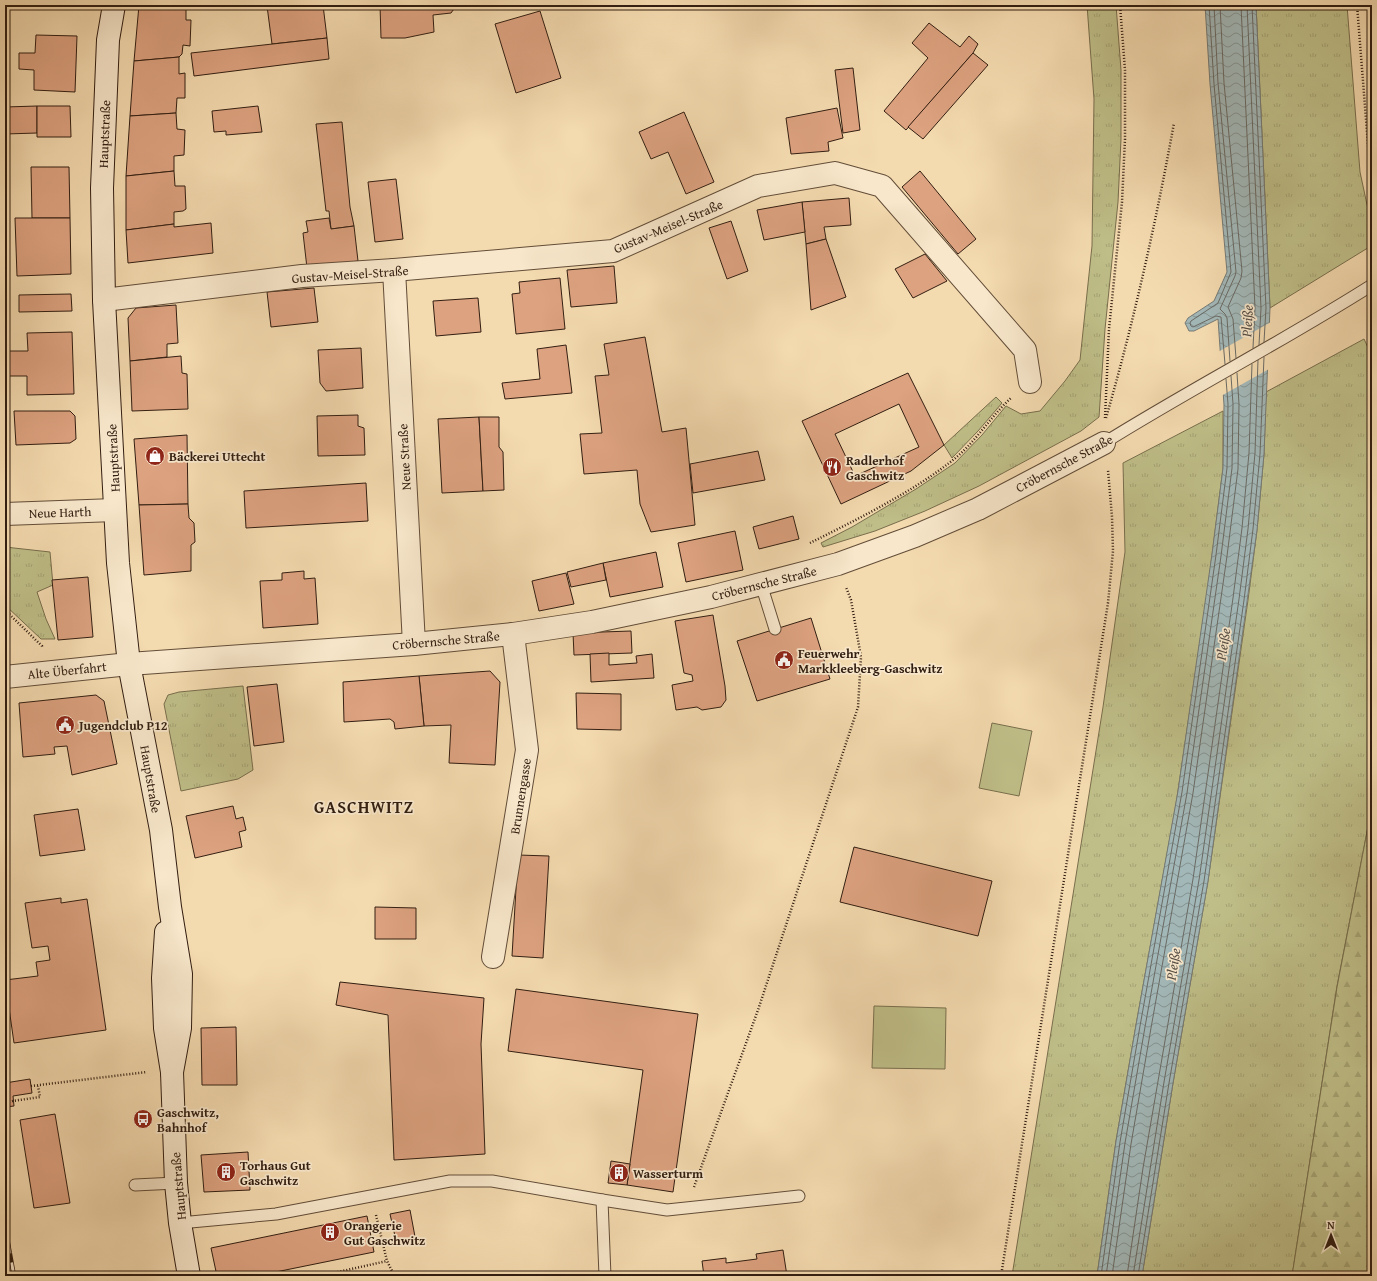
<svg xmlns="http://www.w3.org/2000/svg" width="1377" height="1281" font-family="'Gentium Book Plus',serif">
	<defs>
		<pattern id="grass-tufts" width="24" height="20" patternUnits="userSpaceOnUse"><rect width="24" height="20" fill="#bfbe88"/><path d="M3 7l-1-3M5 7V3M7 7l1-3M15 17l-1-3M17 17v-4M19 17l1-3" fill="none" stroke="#a5a374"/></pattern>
		<pattern id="forest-firs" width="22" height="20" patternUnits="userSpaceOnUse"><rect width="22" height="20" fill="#bfbe88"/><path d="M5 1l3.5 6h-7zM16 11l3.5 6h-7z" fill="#a5a374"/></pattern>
		<pattern id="water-waves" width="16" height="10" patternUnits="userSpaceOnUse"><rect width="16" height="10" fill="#a2b7b7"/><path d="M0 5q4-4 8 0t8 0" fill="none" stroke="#859493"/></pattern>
	</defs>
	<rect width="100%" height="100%" fill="#f4daaf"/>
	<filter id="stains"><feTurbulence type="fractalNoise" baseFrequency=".005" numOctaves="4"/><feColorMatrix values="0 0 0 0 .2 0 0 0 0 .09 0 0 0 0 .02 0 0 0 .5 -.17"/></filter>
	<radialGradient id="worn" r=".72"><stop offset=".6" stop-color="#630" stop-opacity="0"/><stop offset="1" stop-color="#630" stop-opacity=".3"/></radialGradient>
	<!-- grass -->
	<g fill="url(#grass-tufts)" stroke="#786e4c">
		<path d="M1087,5h29l5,65v69l-3,63 -13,127 -6,88 -18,14 -102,55 -54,25 -50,20 -52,16 -2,-4 31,-16 64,-38 39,-26 27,-28 24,-29 15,8 19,-3 25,-30 15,-21 12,-114 2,-147z"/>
		<path d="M1256,5h91l13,167 12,56 -1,18 -101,62z"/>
		<path d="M1368,5h4v54z"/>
		<path d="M1364,339l8,17v450l-35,180 -45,290h-150l31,-193 35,-202 40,-281 9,-70 7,-76 2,-62z"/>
		<path d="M996,397l6,6 -24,28 -26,27 -8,-13z"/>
		<path d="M1223,411v57l-15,119 -32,217 -40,221 -20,116 -19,135h-85l91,-569 22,-155 -2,-89z"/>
		<path d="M5,547l45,5 3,33 -16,7 9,27 9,20h-14l-36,-34z"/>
		<path d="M243,686l10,84 -15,9 -57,12 -17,-87 4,-9 11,-3z"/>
	</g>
	<!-- forest -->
	<path fill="url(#forest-firs)" stroke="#786e4c" d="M1372,806v470h-80l45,-289z"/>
	<!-- pitch -->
	<g fill="#bfbe88" stroke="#786e4c">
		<path d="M992,723l40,8 -13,65 -40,-8z"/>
		<path d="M874,1006l72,2 -1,61 -73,-1z"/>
	</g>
	<!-- water -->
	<path fill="url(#water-waves)" stroke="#757a75" d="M1205,5h51l14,303 -6,146 -7,76 -49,351 -35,202 -31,193h-45l19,-135 20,-116 42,-234 34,-237 11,-86 1,-63 -6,-86 -24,12h-5l-4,-8 3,-5 26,-17 13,-29 -17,-188z"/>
	<!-- pier -->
	<path fill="#f4daaf" d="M1271,322l-2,47 -48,27 -3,-44z"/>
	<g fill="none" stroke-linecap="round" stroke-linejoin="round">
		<!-- shore -->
		<g stroke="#6a6a64" stroke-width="1">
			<path d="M1209,5l5,79 17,188 -13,31 -27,18 -1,2 1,3 2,1 23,-11 5,1 4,47"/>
			<path d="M1214,5l4,78 18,189 -1,4 -15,33 5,5 2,4 3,43"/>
			<path d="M1220,5l4,78 18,188 -1,7 -13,29 5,12 3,39"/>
			<path d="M1241,5l14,303 -2,40"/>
			<path d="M1247,5l14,303 -2,37"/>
			<path d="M1252,5l14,303 -2,34"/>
			<path d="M1101,1276l19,-134 20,-116 42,-234 34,-237 11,-87 1,-64 -2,-25"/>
			<path d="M1106,1276l19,-133 20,-116 42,-234 34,-237 11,-88 1,-64 -2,-28"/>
			<path d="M1112,1276l19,-132 20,-116 42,-235 34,-237 11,-87 1,-65 -2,-31"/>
			<path d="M1127,1276l16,-108 50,-289 40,-281 9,-70 7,-75 3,-89"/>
			<path d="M1133,1276l31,-194 35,-202 40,-281 9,-70 7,-76 3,-93"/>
			<path d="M1138,1276l31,-193 35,-202 40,-281 9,-71 7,-75 4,-97"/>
		</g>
	</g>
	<!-- building -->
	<g fill="#dda280" stroke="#321e11" fill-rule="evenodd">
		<path d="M139,5h47v15h5l-1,26 -7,-1 -1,9 -3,3 -45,4z"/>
		<path d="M276,5h47l4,33 -55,6 -5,-38z"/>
		<path d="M380,5h76v1l-5,7 -18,2 1,17 -29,6h-24z"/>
		<path d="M540,11l21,67 -45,15 -21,-69z"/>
		<path d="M929,23l31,24 9,-11 9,8 -5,9 -67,77 -22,-19 44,-53 -16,-15z"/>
		<path d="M36,35l41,1 -2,56 -41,-2v-20l-15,-1v-16h16z"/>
		<path d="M327,38l2,21 -135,17 -3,-23z"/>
		<path d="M973,53l15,12 -65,74 -15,-12z"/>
		<path d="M179,57v17l6,-1v25h-8l-1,15 -46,3 4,-55z"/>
		<path d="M853,68l7,62 -17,3 -8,-63z"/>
		<path d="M37,106v27l-32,1v-27z"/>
		<path d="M37,106h33l1,31h-34z"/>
		<path d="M258,106l4,26 -36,3v-4l-12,1 -2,-21z"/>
		<path d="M837,108l6,30 -15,4 1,9 -38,3 -5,-36z"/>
		<path d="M684,112l30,70 -28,12 -18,-42 -17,7 -12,-27z"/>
		<path d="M176,113l1,16 8,1 -1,25 -10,1v15l-48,5 4,-60z"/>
		<path d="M342,122l8,85 4,19 -23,3 -2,-18h-3l-10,-87z"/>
		<path d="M31,167h38l1,51h-38z"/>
		<path d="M174,171l1,15h10l1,23 -3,2 -9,1v12l-48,6v-54z"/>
		<path d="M920,171l56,68 -18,15 -56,-67z"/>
		<path d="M396,179l7,60 -28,3 -7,-60z"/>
		<path d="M849,198l2,27 -27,2 2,12 -20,5 -4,-42z"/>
		<path d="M802,202l3,30 -41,8 -7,-30z"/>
		<path d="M15,218h55l1,56 -54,2z"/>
		<path d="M329,218l2,11 23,-3 4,35 -51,7 -4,-35 5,-1 -2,-11z"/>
		<path d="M731,221l17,50 -21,8 -18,-51z"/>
		<path d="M211,223l2,30 -85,10 -2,-33 48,-6v3z"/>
		<path d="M826,239l20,58 -35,13 -5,-66z"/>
		<path d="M925,254l22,27 -34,17 -18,-29z"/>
		<path d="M614,266l3,37 -46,4 -4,-37z"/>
		<path d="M560,278l5,51 -49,5 -4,-40 8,-1 -1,-11z"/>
		<path d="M314,288l4,34 -47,5 -4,-35z"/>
		<path d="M71,294l1,17 -53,1v-17z"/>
		<path d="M478,298l3,34 -45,4 -3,-35z"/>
		<path d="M176,305l2,38 -11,1v13l-37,4 -2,-43 8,-10z"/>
		<path d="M72,332l2,62 -47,1v-19h-18l-1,-25h20l-1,-18z"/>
		<path d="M645,337l17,95 24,-4 9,97 -44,7 -11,-28 -3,-34 -53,4 -4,-40 22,-1 -7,-57 14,-1 -5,-31z"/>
		<path d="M566,345l6,48 -67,6 -3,-16 38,-4 -3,-30z"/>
		<path d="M361,348l2,40 -37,3 -6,-8 -2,-33z"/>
		<path d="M181,356l1,17 5,1 1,35 -56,2 -2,-50z"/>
		<path d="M908,373l36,72 -33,26 -70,33 -39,-83zM899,404l20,43 -64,29 -20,-42z"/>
		<path d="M14,411h56l5,5 1,23 -6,4 -54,2z"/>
		<path d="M358,415v11l6,2 1,27 -47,1 -1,-40z"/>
		<path d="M479,417l4,74 -41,2 -4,-74z"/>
		<path d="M479,417h20v30l4,5 1,38 -21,1z"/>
		<path d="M187,435l1,69 -49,1 -5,-66z"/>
		<path d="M758,451l7,29 -72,13 -3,-29z"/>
		<path d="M366,483l2,38 -122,7 -2,-37z"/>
		<path d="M188,504l1,14 5,5 1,19 -4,3v26l-47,4 -5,-70z"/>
		<path d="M793,516l6,23 -40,10 -6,-22z"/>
		<path d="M735,531l8,39 -57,12 -8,-39z"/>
		<path d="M656,552l7,35 -53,10 -7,-34z"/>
		<path d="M603,563l3,17 -35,7 -4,-15z"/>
		<path d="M304,571v8l11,-1 3,46 -55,4 -3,-47 22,-1v-7z"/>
		<path d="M566,573l8,31 -35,7 -7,-30z"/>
		<path d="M88,577l5,60 -35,3 -6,-60z"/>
		<path d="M713,615l12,71 1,14 -5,7 -19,3 -5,-3 -21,3 -4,-25 21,-4 -1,-6 -8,-2 -9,-52z"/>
		<path d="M811,618l19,61 -73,22 -20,-60z"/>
		<path d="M631,631l1,22 -58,2 -1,-22z"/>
		<path d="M609,653v12l28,-2 -1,-7 16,-2 2,24 -63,4 -1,-28z"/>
		<path d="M490,671l10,11 -5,83 -46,-2 2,-38 -27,1 -5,-50z"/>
		<path d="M419,676l5,50 -29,3 -1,-7 -4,-3 -46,3 -1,-40z"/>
		<path d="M277,684l7,58 -30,4 -7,-59z"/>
		<path d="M576,693l45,1v36l-44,-1z"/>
		<path d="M96,695l8,6 13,63 -45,11 -5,-29 -13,1 1,7 -32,3 -4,-54z"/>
		<path d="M233,806l3,13 7,-2 3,13 -7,2 3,15 -47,11 -9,-42z"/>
		<path d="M78,809l7,41 -45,6 -6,-41z"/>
		<path d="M854,847l138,34 -14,55 -138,-34z"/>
		<path d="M518,855l31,1 -6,102 -31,-2z"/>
		<path d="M61,898v5l26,-4 19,131 -92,13 -9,-63 33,-4 -2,-14 14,-2 -2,-14 -16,2 -7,-45z"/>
		<path d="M375,907l41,1v31h-41z"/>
		<path d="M340,982l144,16 -3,46 4,110 -91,6 -6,-145 -52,-10z"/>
		<path d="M516,989l182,25 -25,178 -46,-7 16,-115 -135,-19z"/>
		<path d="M236,1027l1,58h-35l-1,-57z"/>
		<path d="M30,1079l2,14 -19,3 1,10 -9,1v-24z"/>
		<path d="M55,1114l15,89 -36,5 -14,-88z"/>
		<path d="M248,1152l2,38 -46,2 -3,-37z"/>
		<path d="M611,1161l19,3 -3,21 -19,-2z"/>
		<path d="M410,1210l6,32 -19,3 -7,-31z"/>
		<path d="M367,1216l7,36 -118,24h-39l-6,-28z"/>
		<path d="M783,1250l4,26h-83l-2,-15 24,-3v5l31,-4 -1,-5z"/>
	</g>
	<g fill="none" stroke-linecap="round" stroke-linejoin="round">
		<defs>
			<g id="lane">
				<path d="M1104,443c88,-55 180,-102 268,-158"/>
				<path d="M761,584l14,45"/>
				<path d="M135,1185l41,-2"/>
				<path d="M602,1200l65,10 132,-14"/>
				<path d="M180,1223l96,-9 174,-33h42l110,19 3,76"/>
			</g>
			<g id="street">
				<path d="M394,270l20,374"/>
				<path d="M104,300l198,-24 92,-6 219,-19 145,-65 77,-13 47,13 143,164 5,32"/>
				<path d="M5,514l110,-4"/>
				<path d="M5,677l124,-13 285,-20 99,-10 79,-12 119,-25 127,-33 77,-28 63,-27 126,-66"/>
				<path d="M493,957l34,-207 -14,-116"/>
			</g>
			<g id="secondary">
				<path d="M114,5l-6,35 -6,148 2,112 14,263 11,101 32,166 9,77 11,67 -1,54 -8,44"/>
				<path d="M166,932l-3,46 2,50 7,44 4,111 4,40 9,53"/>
			</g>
		</defs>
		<!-- lane casing -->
		<use href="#lane" stroke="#624d38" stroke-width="13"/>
		<!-- street casing -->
		<use href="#street" stroke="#624d38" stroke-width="24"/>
		<!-- secondary casing -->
		<use href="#secondary" stroke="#321e11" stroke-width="24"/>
		<!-- path -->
		<g stroke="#321e11" stroke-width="2.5" stroke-dasharray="1 2" stroke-linecap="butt">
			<path d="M1357,5l13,165 2,5"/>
			<path d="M1105,418l4,-89 13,-127 3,-63v-69l-5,-65"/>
			<path d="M1106,418c28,-97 50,-196 68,-295"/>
			<path d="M810,543c48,-24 101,-50 143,-83 22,-17 37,-43 58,-62"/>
			<path d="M5,610l37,36v2"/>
			<path d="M31,1086l116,-14"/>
			<path d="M6,1102l34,-5 -2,-11"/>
			<path d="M694,1187l64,-177 100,-303 3,-50 -10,-57 -5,-13"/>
			<path d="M376,1215l11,46 5,10 -1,5"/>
			<path d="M320,1276l67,-15"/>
			<path d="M1001,1276l107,-673 5,-52 -1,-34 -4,-47"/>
		</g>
		<!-- lane -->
		<use href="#lane" stroke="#f8e7cb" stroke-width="11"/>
		<!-- street -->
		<use href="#street" stroke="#f8e7cb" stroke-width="22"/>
		<!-- secondary -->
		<use href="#secondary" stroke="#f8e7cb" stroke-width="22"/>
		<defs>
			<path id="rail" d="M5,1227l9,49"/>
		</defs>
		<!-- rail casing -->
		<use href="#rail" stroke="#321e11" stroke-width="4.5"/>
		<!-- rail -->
		<use href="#rail" stroke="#f8e7cb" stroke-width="3" stroke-dasharray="9" stroke-linecap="butt"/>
	</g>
	<!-- icons -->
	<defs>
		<symbol id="shop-disc" viewBox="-11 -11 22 22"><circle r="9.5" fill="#8f2418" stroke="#f8e7cb"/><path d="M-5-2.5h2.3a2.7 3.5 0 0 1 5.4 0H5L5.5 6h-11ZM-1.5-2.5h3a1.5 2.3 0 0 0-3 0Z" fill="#fff"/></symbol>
		<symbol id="restaurant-disc" viewBox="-11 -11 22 22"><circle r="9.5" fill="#8f2418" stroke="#f8e7cb"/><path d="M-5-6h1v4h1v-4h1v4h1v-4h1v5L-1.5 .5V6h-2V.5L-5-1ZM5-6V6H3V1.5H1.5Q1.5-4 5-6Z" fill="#fff"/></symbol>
		<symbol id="civic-disc" viewBox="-11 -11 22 22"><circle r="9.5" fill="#8f2418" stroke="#f8e7cb"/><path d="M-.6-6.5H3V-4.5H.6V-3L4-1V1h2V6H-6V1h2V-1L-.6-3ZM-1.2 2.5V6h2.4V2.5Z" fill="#fff"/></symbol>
		<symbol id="bus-disc" viewBox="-11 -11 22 22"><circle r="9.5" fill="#8f2418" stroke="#f8e7cb"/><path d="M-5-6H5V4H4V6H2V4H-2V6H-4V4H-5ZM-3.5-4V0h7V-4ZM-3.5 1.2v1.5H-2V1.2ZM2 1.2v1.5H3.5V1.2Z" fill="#fff"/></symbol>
		<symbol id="building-disc" viewBox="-11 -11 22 22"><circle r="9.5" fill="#8f2418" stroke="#f8e7cb"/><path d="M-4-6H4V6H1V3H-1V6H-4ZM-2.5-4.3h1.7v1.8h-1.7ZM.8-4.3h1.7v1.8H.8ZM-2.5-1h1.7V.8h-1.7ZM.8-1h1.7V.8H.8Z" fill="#fff"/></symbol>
	</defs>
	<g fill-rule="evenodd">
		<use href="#shop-disc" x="144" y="445" width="22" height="22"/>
		<use href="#restaurant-disc" x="821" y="456" width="22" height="22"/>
		<use href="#civic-disc" x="773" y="649" width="22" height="22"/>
		<use href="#civic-disc" x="54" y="714" width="22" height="22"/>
		<use href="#bus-disc" x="132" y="1108" width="22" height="22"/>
		<use href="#building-disc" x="215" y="1161" width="22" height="22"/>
		<use href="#building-disc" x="608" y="1162" width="22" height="22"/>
		<use href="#building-disc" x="319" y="1221" width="22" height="22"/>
	</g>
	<g text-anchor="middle" stroke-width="3.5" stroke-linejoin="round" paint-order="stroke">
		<!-- street labels -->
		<g font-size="13" fill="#321e11" stroke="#f8e7cb">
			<text transform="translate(104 134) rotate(-88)" y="5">Hauptstraße</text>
			<text transform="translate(668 226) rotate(-23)" y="5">Gustav-Meisel-Straße</text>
			<text transform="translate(350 274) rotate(-4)" y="5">Gustav-Meisel-Straße</text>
			<text transform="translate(404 457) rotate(-93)" y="5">Neue Straße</text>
			<text transform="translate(113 458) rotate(-93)" y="5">Hauptstraße</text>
			<text transform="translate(1064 463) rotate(-28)" y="5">Cröbernsche Straße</text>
			<text transform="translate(60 512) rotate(-2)" y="5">Neue Harth</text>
			<text transform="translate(764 583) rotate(-14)" y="5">Cröbernsche Straße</text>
			<text transform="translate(446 640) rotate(-5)" y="5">Cröbernsche Straße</text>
			<text transform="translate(67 670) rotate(-6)" y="5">Alte Überfahrt</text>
			<text transform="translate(151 779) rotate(80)" y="5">Hauptstraße</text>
			<text transform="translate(520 796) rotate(-81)" y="5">Brunnengasse</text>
			<text transform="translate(178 1186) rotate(-95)" y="5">Hauptstraße</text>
		</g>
		<!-- poi labels -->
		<g font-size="13" font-weight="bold" fill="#321e11" stroke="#f8e7cb" text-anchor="start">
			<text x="169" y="461">Bäckerei Uttecht</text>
			<text x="846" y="465">Radlerhof<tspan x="846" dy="15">Gaschwitz</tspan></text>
			<text x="798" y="658">Feuerwehr<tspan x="798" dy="15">Markkleeberg-Gaschwitz</tspan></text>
			<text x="79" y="730">Jugendclub P12</text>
			<text x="157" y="1117">Gaschwitz,<tspan x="157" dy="15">Bahnhof</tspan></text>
			<text x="240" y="1170">Torhaus Gut<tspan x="240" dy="15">Gaschwitz</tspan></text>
			<text x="633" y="1178">Wasserturm</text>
			<text x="344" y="1230">Orangerie<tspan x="344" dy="15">Gut Gaschwitz</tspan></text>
		</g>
		<!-- water labels -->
		<g font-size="14" font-style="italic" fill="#544c43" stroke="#f8e7cb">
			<text transform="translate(1247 321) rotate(-87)" y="5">Pleiße</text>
			<text transform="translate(1223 644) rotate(-81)" y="5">Pleiße</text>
			<text transform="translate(1173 964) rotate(-81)" y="5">Pleiße</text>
		</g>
		<!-- district labels -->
		<g font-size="17" font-weight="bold" letter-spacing="1" fill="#321e11" stroke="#f8e7cb">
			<text x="364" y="813">GASCHWITZ</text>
		</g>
	</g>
	<!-- margin -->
	<rect width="1377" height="1281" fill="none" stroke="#f4daaf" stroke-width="20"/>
	<rect x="6" y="6" width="1365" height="1269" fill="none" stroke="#321e11" stroke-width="2"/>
	<rect x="10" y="10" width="1357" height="1261" fill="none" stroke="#321e11"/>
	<!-- north arrow -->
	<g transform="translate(1331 1235)" stroke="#f8e7cb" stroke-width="3" paint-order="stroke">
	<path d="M0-3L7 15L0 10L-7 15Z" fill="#321e11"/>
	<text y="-6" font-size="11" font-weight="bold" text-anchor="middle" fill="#321e11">N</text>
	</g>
	<rect width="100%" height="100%" filter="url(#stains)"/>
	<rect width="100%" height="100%" fill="url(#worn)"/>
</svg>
